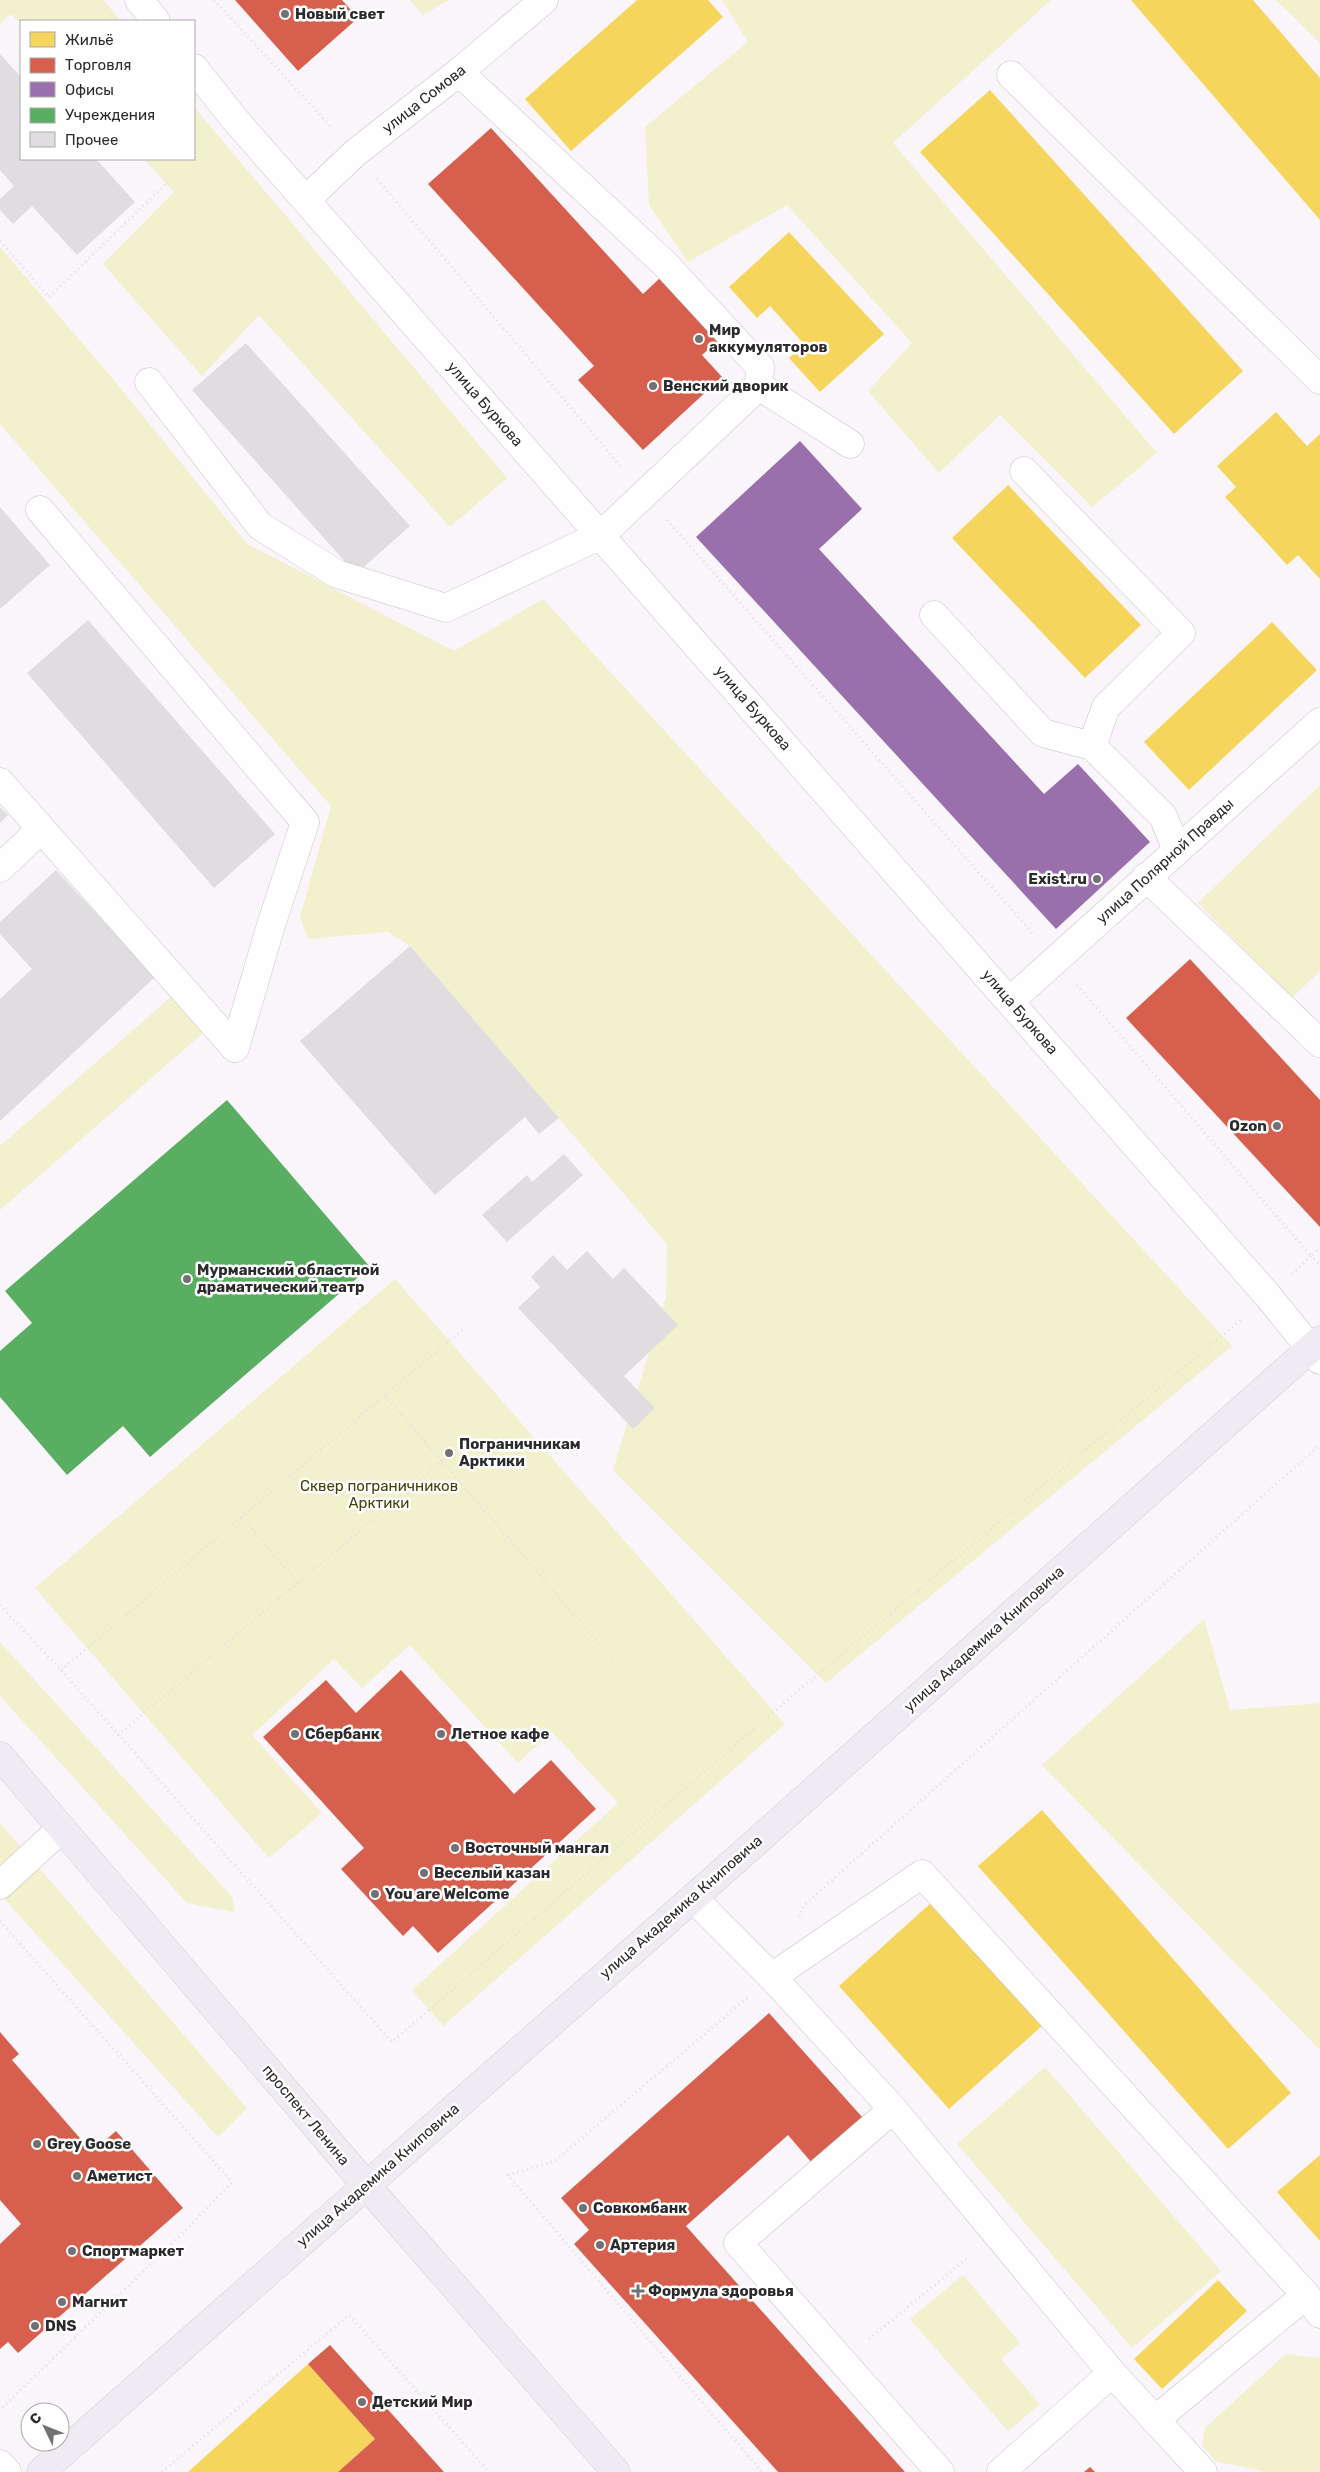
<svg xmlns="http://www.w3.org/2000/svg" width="1320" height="2472" font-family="Rubik,sans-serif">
	<rect width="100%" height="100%" fill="#f9f5fa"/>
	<!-- green -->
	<g fill="#f2f1cd">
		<path d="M0,0h103l18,21h-100v3l-10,-10 -11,10z"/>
		<path d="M410,0h39l-26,15z"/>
		<path d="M722,0h329l-158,143 264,310 -65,54 -92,-92 -61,58 -71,-82 44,-48 -125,-138 -99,57 -39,-57 -4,-78 103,-85z"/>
		<path d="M1276,0h44v43z"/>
		<path d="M194,107l313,371 -57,49 -191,-212 -57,61 -99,-112 71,-72 -30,-33h50z"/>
		<path d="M0,247l108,126 139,171 207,107 89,-52 689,747 -406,337 -213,-213 53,-173 1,-53 -257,-298 -22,-14 -80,7 -8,-22 31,-111 -331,-382z"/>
		<path d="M1320,785v186l-29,28 -93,-96z"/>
		<path d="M171,997l32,36 -203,177v-64z"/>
		<path d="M395,1279l390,445 -342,302 -31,-36 206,-187 -66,-71 -34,31 -108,-118 -48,43 -28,-29 -82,76 70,78 -53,45 -234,-270z"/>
		<path d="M1204,1619l26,91 90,-7v347l-278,-285z"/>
		<path d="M0,1642l232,255 3,15 -48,-9 -187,-207z"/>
		<path d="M0,1823l247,285 -29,29 -218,-243z"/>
		<path d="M1045,2067l176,204 -89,77 -175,-204z"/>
		<path d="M963,2275l57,68 -19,16 39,45 -32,27 -98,-112z"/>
		<path d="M1286,2354l34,4v114h-53l-52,-11 -13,-16 3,-17z"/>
	</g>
	<!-- homes -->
	<g fill="#f6d55c">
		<path d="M637,0h71l15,17 -152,134 -46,-52z"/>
		<path d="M1131,0h122l67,78v142z"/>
		<path d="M990,90l253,281 -69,63 -254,-282z"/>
		<path d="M789,232l95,102 -64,58 -31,-34 15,-14 -34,-38 -13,12 -28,-31z"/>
		<path d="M1276,412l31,34 13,-12v145l-22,-24 -11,10 -62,-68 11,-10 -19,-21z"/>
		<path d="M1008,485l133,140 -56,53 -133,-140z"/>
		<path d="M1272,622l45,48 -128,120 -45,-48z"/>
		<path d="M1042,1810l249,283 -63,56 -250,-283z"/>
		<path d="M933,1901l110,124 -94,84 -110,-123z"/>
		<path d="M1320,2155v86l-43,-49z"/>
		<path d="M1218,2280l29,31 -85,78 -28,-30z"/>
		<path d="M308,2364l67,75 -37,33h-150z"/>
	</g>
	<!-- shops -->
	<g fill="#d6604d">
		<path d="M235,0h107l16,18 -60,53z"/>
		<path d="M491,128l152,166 17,-16 58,63 -16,14 20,22 -79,73 -65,-70 16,-14 -166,-182z"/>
		<path d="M1190,959l130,141v127l-194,-209z"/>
		<path d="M401,1670l113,124 37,-34 45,49 -158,144 -25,-27 -10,10 -62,-67 23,-21 -101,-111 63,-57 30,33z"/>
		<path d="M769,2013l94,105 -51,45 -24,-28 -102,91 219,246h-127l-204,-228 15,-14 -28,-32z"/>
		<path d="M0,2032l19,22 -7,6 80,92 24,-21 67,77 -165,145 -10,-11 -8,7v-105l21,-20 -21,-24z"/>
		<path d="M330,2345l114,127h-106l37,-33 -67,-75z"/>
		<path d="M1090,2467l5,5h-11z"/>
	</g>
	<!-- offices -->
	<path fill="#9970ab" d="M800,441l62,68 -43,40 225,245 34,-30 72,78 -94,87 -360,-392z"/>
	<!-- public -->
	<path fill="#5aae61" d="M227,1100l143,167 -220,190 -27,-31 -56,49 -67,-78v-46l32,-28 -27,-32z"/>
	<!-- building -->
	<g fill="#e0dde0">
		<path d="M0,54l21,23v82h75l39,43 -58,53 -45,-49 -19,18 -13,-14v-11l14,-13 -14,-16z"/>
		<path d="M246,343l164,183 -54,48 -164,-184z"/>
		<path d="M0,507l50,58 -50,44z"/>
		<path d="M88,620l187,214 -61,54 -187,-215z"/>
		<path d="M0,807l8,8 -8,8z"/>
		<path d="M56,870l99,107 -155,144v-122l32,-30 -32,-35v-12z"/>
		<path d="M410,946l149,172 -20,16 -14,-17 -90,78 -135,-154z"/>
		<path d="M564,1154l19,21 -76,67 -25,-27 45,-40 5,7z"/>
		<path d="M587,1251l26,28 11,-11 54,57 -54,51 31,32 -22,21 -115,-121 22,-21 -9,-10 22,-22 14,15z"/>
	</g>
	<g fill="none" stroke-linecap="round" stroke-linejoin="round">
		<defs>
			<g id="minor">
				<path d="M139,0l17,21"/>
				<path d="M194,68l43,54 1031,1174 52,64"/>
				<path d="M1011,75l309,305"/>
				<path d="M306,200l49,-47 104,-81 85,-72"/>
				<path d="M149,382l111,144 77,48 109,34 155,-73 158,-149 1,-19 -94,-102 -207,-193"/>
				<path d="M759,386l91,58"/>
				<path d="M1024,471l157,162 -75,74 -14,39"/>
				<path d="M40,510l265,312 -34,103 -36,123"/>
				<path d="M934,615l109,118 49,13 71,70 14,34"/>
				<path d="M0,782l235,266"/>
				<path d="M0,868l41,-39"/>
				<path d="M1146,877l174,166"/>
				<path d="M1010,1001l310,-279"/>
				<path d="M0,1885l62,-57"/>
				<path d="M693,1898l79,79 121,132 219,264 91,99"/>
				<path d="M772,1977l150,-103 384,421 14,19"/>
				<path d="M893,2109l-155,134 202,229"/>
				<path d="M1155,2420l151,-125"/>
				<path d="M0,2464l7,8"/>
				<path d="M1001,2472l111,-99"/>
			</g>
			<g id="major">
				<path d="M0,1756l366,429 250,287"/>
				<path d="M41,2472l652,-574 627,-558"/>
			</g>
		</defs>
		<!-- minor casing -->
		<use href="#minor" stroke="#c6c3c6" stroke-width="29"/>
		<!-- major casing -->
		<use href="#major" stroke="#d2d0d3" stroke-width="29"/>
		<!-- path -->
		<g stroke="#e1e1e1" stroke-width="3" stroke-dasharray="1 4" stroke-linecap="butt">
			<path d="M214,0l118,128"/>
			<path d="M377,179l245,289"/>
			<path d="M0,241l49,56 117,-113"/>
			<path d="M667,520l367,415"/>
			<path d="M1077,985l234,271 9,-8"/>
			<path d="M1292,1274l19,-18 9,9"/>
			<path d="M442,1461l170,198"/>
			<path d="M242,1517l56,66"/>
			<path d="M0,1605l61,65 331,372 401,-347 450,-377"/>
			<path d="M61,1670l401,-340"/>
			<path d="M118,1735l324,-274 -57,-65"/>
			<path d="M799,1917l4,-11 517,-461"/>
			<path d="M0,1921l232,261 -41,43 -191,185"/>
			<path d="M747,1998l-192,163 -47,14 254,297"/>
			<path d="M869,2339l101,-83"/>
			<path d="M162,2472l187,-157 140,157"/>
		</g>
		<!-- minor -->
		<use href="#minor" stroke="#fefefe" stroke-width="28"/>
		<!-- major -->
		<use href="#major" stroke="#f0eaf2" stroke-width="28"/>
	</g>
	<!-- markers -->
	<g fill="#747174" stroke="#fff" stroke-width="2">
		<circle cx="285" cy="14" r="5"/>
		<circle cx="699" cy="339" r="5"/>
		<circle cx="653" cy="386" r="5"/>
		<circle cx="1097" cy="879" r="5"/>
		<circle cx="1277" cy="1126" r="5"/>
		<circle cx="187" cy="1279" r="5"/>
		<circle cx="449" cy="1453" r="5"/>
		<circle cx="295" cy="1734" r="5"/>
		<circle cx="441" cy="1734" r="5"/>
		<circle cx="455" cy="1848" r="5"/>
		<circle cx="424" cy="1873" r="5"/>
		<circle cx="375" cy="1894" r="5"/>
		<circle cx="37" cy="2144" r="5"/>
		<circle cx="77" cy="2176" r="5"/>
		<circle cx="583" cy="2208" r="5"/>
		<circle cx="600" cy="2245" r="5"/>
		<circle cx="72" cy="2251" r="5"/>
		<path d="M635.5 2283.5h5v5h5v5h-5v5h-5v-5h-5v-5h5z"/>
		<circle cx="62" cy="2302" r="5"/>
		<circle cx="35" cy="2326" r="5"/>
		<circle cx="362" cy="2402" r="5"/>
	</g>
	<g text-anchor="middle" stroke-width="5" stroke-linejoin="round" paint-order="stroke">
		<!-- poi labels -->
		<g font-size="15" font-weight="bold" fill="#2c2a2c" stroke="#fff" text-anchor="start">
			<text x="295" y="19">Новый свет</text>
			<text x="709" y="335">Мир<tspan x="709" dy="17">аккумуляторов</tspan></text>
			<text x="663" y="391">Венский дворик</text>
			<text x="1087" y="884" text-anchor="end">Exist.ru</text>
			<text x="1267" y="1131" text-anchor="end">Ozon</text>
			<text x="197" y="1275">Мурманский областной<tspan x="197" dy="17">драматический театр</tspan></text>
			<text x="459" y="1449">Пограничникам<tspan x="459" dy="17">Арктики</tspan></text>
			<text x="305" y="1739">Сбербанк</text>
			<text x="451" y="1739">Летное кафе</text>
			<text x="465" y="1853">Восточный мангал</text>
			<text x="434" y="1878">Веселый казан</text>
			<text x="385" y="1899">You are Welcome</text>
			<text x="47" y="2149">Grey Goose</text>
			<text x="87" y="2181">Аметист</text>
			<text x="593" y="2213">Совкомбанк</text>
			<text x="610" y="2250">Артерия</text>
			<text x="82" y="2256">Спортмаркет</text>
			<text x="648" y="2296">Формула здоровья</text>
			<text x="72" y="2307">Магнит</text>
			<text x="45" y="2331">DNS</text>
			<text x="372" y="2407">Детский Мир</text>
		</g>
		<!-- street labels -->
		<g font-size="15" fill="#2c2a2c" stroke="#fff">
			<text transform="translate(424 99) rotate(-38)" y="5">улица Сомова</text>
			<text transform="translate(485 404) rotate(49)" y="5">улица Буркова</text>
			<text transform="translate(753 708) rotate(49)" y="5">улица Буркова</text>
			<text transform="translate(1165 861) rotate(-42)" y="5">улица Полярной Правды</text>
			<text transform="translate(1020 1012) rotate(49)" y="5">улица Буркова</text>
			<text transform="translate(984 1639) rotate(-42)" y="5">улица Академика Книповича</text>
			<text transform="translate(681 1907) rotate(-41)" y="5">улица Академика Книповича</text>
			<text transform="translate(306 2115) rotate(50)" y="5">проспект Ленина</text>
			<text transform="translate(378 2175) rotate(-41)" y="5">улица Академика Книповича</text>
		</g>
		<!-- park labels -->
		<g font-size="15" fill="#43440a" stroke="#fff">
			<text x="379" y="1491">Сквер пограничников<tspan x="379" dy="17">Арктики</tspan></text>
		</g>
	</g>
	<!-- legend -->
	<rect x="20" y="20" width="175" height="140" fill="#ffffff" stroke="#abaaab"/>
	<rect x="30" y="32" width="25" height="15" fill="#f6d55c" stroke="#abaaab"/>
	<text x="65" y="45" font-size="15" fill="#2c2a2c">Жильё</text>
	<rect x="30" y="58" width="25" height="15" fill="#d6604d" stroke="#abaaab"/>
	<text x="65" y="70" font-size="15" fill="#2c2a2c">Торговля</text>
	<rect x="30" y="82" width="25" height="15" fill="#9970ab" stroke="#abaaab"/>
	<text x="65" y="95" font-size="15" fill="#2c2a2c">Офисы</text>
	<rect x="30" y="108" width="25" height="15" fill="#5aae61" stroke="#abaaab"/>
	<text x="65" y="120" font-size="15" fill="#2c2a2c">Учреждения</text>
	<rect x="30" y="132" width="25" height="15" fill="#e0dde0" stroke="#abaaab"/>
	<text x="65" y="145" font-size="15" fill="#2c2a2c">Прочее</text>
	<!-- north arrow -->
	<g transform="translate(45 2427) rotate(313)"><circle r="24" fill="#ffffff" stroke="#abaaab"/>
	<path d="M0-4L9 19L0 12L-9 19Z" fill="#747174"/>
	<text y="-8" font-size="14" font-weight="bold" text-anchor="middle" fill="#2c2a2c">С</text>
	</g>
</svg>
